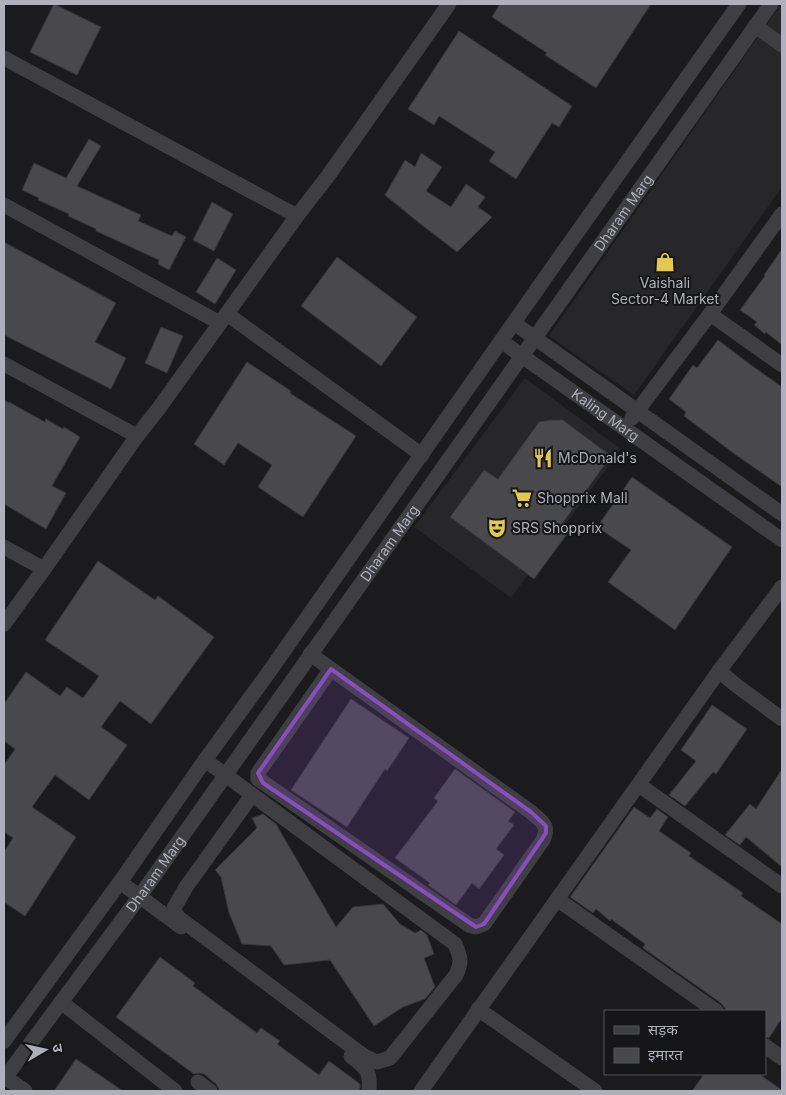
<svg xmlns="http://www.w3.org/2000/svg" width="786" height="1095" font-family="Inter,'Noto Sans Devanagari',sans-serif">
	<rect width="100%" height="100%" fill="#1b1b1d"/>
	<!-- built -->
	<g fill="#27272a">
		<path d="M781,4l1,183 -148,208 -85,-59z"/>
		<path d="M525,378l96,71 -110,149 -97,-71z"/>
	</g>
	<!-- building -->
	<g fill="#48484d" stroke="#363539">
		<path d="M54,4l47,23 -24,48 -47,-23z"/>
		<path d="M500,4h151l-55,84 -51,-33 2,-2 -55,-36z"/>
		<path d="M459,31l113,75 -13,21 -7,-4 -36,56 -27,-18 6,-9 -56,-36 -5,9 -26,-16z"/>
		<path d="M89,139l12,7 -24,40 64,29 -3,6 34,15 3,-5 11,6 -17,33 -11,-6 1,-4 -63,-29v-2l-28,-13 1,-2 -31,-14 1,-2 -17,-8 12,-27 32,15z"/>
		<path d="M421,153l21,14 -16,24 25,16 15,-23 19,13 -7,10 14,10 -35,35 -39,-30 -33,-27 20,-35 10,7z"/>
		<path d="M212,202l21,12 -19,37 -21,-11z"/>
		<path d="M4,242l112,61 -21,39 31,16 -15,31 -107,-54z"/>
		<path d="M782,249v96l-16,-13 -1,2 -11,-9 3,-3 -17,-12 25,-34 -1,-1z"/>
		<path d="M337,257l80,60 -36,49 -80,-60z"/>
		<path d="M217,258l19,12 -21,34 -19,-12z"/>
		<path d="M161,327l22,9 -16,37 -22,-10z"/>
		<path d="M718,340l33,25 31,22v100l-46,-32 -52,-39 2,-4 -17,-13 24,-34 4,3z"/>
		<path d="M247,362l44,29 -1,2 66,43 -53,81 -45,-30 14,-22 -34,-22 -14,22 -30,-21z"/>
		<path d="M4,400l5,3v-1l36,20 1,-3 17,10 1,-2 16,10 -28,49 14,7 -20,36 -42,-25z"/>
		<path d="M551,420h12l48,36 -49,68 8,6 -36,49 -84,-62 34,-47 14,9 41,-57z"/>
		<path d="M632,477l100,70 -57,83 -67,-48 23,-32 -34,-23z"/>
		<path d="M98,561l57,39 3,-4 56,41 -63,87 -31,-23 -19,26 26,18 -38,55 -34,-25 -23,32 44,30 -51,79 -21,-14v-50l9,-14 -9,-6v-67l11,-16 -11,-8v-37l22,-32 34,24 7,-9 16,11 16,-22 -54,-36z"/>
		<path d="M351,699l58,39 -22,33 -2,-2 -38,58 -56,-37z"/>
		<path d="M712,705l35,24 -31,45 -3,-2 -28,34 -16,-11 27,-34 -15,-11z"/>
		<path d="M455,769l60,43 -7,9 6,4 -18,24 8,6 -25,34 -7,-6 -16,22 -28,-20 2,-2 -35,-25 43,-57 -4,-3z"/>
		<path d="M782,769v98l-36,-30 -6,8 -15,-10 25,-31 6,5z"/>
		<path d="M634,807l16,11 7,-9 11,8 -9,14 32,22 -2,3 54,37 -2,3 41,28v94l-13,20 -4,-1v-26h-38l-6,-8 -78,-55 2,-4 -34,-25 -1,2 -14,-12 -3,4 -23,-16z"/>
		<path d="M263,814l13,10 60,103 17,-20 30,-3 17,20 15,9 6,-3 6,5 7,19 -10,4 11,29 -10,12 -22,8 -29,19 -44,-66 -46,5 -13,-19 -29,-2 -13,-31 -8,-36 -6,-7 42,-42 -5,-10z"/>
		<path d="M160,957l35,26 -2,3 64,47 4,-5 19,13 -3,3 42,31 10,-14 31,23v7h-141l-1,-4 -2,-3 -12,-10 -5,-1 -5,1 -78,-57z"/>
		<path d="M76,1059l47,32h-69z"/>
		<path d="M704,1074h55l23,16v1h-90z"/>
	</g>
	<g fill="none" stroke-linecap="round" stroke-linejoin="round">
		<!-- minor -->
		<g stroke="#3e3e43" stroke-width="15">
			<path d="M755,26l27,19"/>
			<path d="M4,58l293,158"/>
			<path d="M4,205l216,118"/>
			<path d="M227,314l195,141"/>
			<path d="M710,314l72,51"/>
			<path d="M514,323l268,191"/>
			<path id="s1" d="M501,341l281,199"/>
			<path d="M4,364l133,72"/>
			<path d="M632,418l78,-104 72,-100"/>
			<path d="M4,547l40,22"/>
			<path d="M4,624l40,-55 93,-133 22,-28 138,-192 31,-40 121,-172"/>
			<path d="M310,654l221,158c11,10 19,13 12,28l-59,84 -8,3 -7,-2 -211,-146v-6l73,-104"/>
			<path d="M719,671l18,15 45,33"/>
			<path d="M205,760l250,184c6,14 7,18 1,31l-66,83 -13,4 -13,-6 -185,-138 -4,-5 -1,-5 12,-21 66,-92"/>
			<path d="M639,785l143,101"/>
			<path d="M120,882l61,45"/>
			<path d="M557,899l159,112"/>
			<path d="M61,1002l114,89"/>
			<path d="M478,1009l117,82"/>
			<path d="M4,1041l116,-159 85,-122 64,-88 295,-421 175,-247"/>
			<path d="M765,1046l17,12"/>
			<path d="M351,1056c15,12 20,15 18,35"/>
			<path d="M5,1077l20,14"/>
			<path id="s2" d="M4,1079l136,-183 631,-892"/>
			<path d="M198,1082l12,9"/>
			<path d="M421,1091l298,-420 63,-84"/>
		</g>
	</g>
	<!-- marked area -->
	<path fill="#884dbe" fill-opacity="0.2" stroke="#884dbe" stroke-width="4" stroke-linejoin="round" d="M331,669l200,143 15,14v7l-62,91 -8,3 -213,-144 -5,-10z"/>
	<!-- icons -->
	<defs>
		<symbol id="shop-bare" viewBox="-9 -9 18 18"><path d="M-5-2.5h2.3a2.7 3.5 0 0 1 5.4 0H5L5.5 6h-11ZM-1.5-2.5h3a1.5 2.3 0 0 0-3 0Z" fill="#e2c94e" stroke="#161618" stroke-width="2.5" paint-order="stroke"/></symbol>
		<symbol id="restaurant-bare" viewBox="-9 -9 18 18"><path d="M-5-6h1v4h1v-4h1v4h1v-4h1v5L-1.5 .5V6h-2V.5L-5-1ZM5-6V6H3V1.5H1.5Q1.5-4 5-6Z" fill="#e2c94e" stroke="#161618" stroke-width="2.5" paint-order="stroke"/></symbol>
		<symbol id="supermarket-bare" viewBox="-9 -9 18 18"><path d="M-6-5.5h2.5l.6 2H6L4.5 2H-2.5L-4.4-4H-6ZM-1.5 3.2a1.3 1.3 0 1 0 .1 0ZM3 3.2a1.3 1.3 0 1 0 .1 0Z" fill="#e2c94e" stroke="#161618" stroke-width="2.5" paint-order="stroke"/></symbol>
		<symbol id="theatre-bare" viewBox="-9 -9 18 18"><path d="M-5-5.5Q0-4 5-5.5V0Q5 5 0 6Q-5 5-5 0ZM-3.3-2.5H-1v1.5H-3.3ZM1-2.5H3.3v1.5H1ZM-2.8 1Q0 5.5 2.8 1Z" fill="#e2c94e" stroke="#161618" stroke-width="2.5" paint-order="stroke"/></symbol>
	</defs>
	<g fill-rule="evenodd">
		<use href="#shop-bare" x="651" y="248" width="28" height="28"/>
		<use href="#restaurant-bare" x="529" y="444" width="28" height="28"/>
		<use href="#supermarket-bare" x="508" y="484" width="28" height="28"/>
		<use href="#theatre-bare" x="483" y="514" width="28" height="28"/>
	</g>
	<g text-anchor="middle" stroke-width="4" stroke-linejoin="round" paint-order="stroke">
		<!-- street labels -->
		<g font-size="14" fill="#afb0bb" stroke="#161618">
			<text dy="5" stroke="none"><textPath href="#s2" startOffset="1065">Dharam Marg</textPath></text>
			<text dy="5" stroke="none"><textPath href="#s1" startOffset="128">Kaling Marg</textPath></text>
			<text dy="5" stroke="none"><textPath href="#s2" startOffset="660">Dharam Marg</textPath></text>
			<text dy="5" stroke="none"><textPath href="#s2" startOffset="255">Dharam Marg</textPath></text>
		</g>
		<!-- poi labels -->
		<g font-size="14" fill="#afb0bb" stroke="#161618" text-anchor="start">
			<text x="665" y="288" text-anchor="middle">Vaishali<tspan x="665" dy="16">Sector-4 Market</tspan></text>
			<text x="558" y="463">McDonald's</text>
			<text x="537" y="503">Shopprix Mall</text>
			<text x="512" y="533">SRS Shopprix</text>
		</g>
	</g>
	<!-- border -->
	<rect width="786" height="1095" fill="none" stroke="#afb0bb" stroke-width="10"/>
	<!-- legend -->
	<rect x="604" y="1010" width="162" height="65" fill="#161618" stroke="#535459"/>
	<rect x="614" y="1026" width="25" height="8" fill="#3e3e43" stroke="#535459"/>
	<text x="648" y="1035" font-size="15" fill="#afb0bb">सड़क</text>
	<rect x="614" y="1048" width="25" height="15" fill="#48484d" stroke="#535459"/>
	<text x="648" y="1060" font-size="15" fill="#afb0bb">इमारत</text>
	<!-- north arrow -->
	<g transform="translate(45 1050) rotate(81)" stroke="#161618" stroke-width="4" paint-order="stroke">
	<path d="M0-4L9 19L0 12L-9 19Z" fill="#afb0bb"/>
	<text y="-8" font-size="14" font-weight="bold" text-anchor="middle" fill="#afb0bb">उ</text>
	</g>
</svg>
